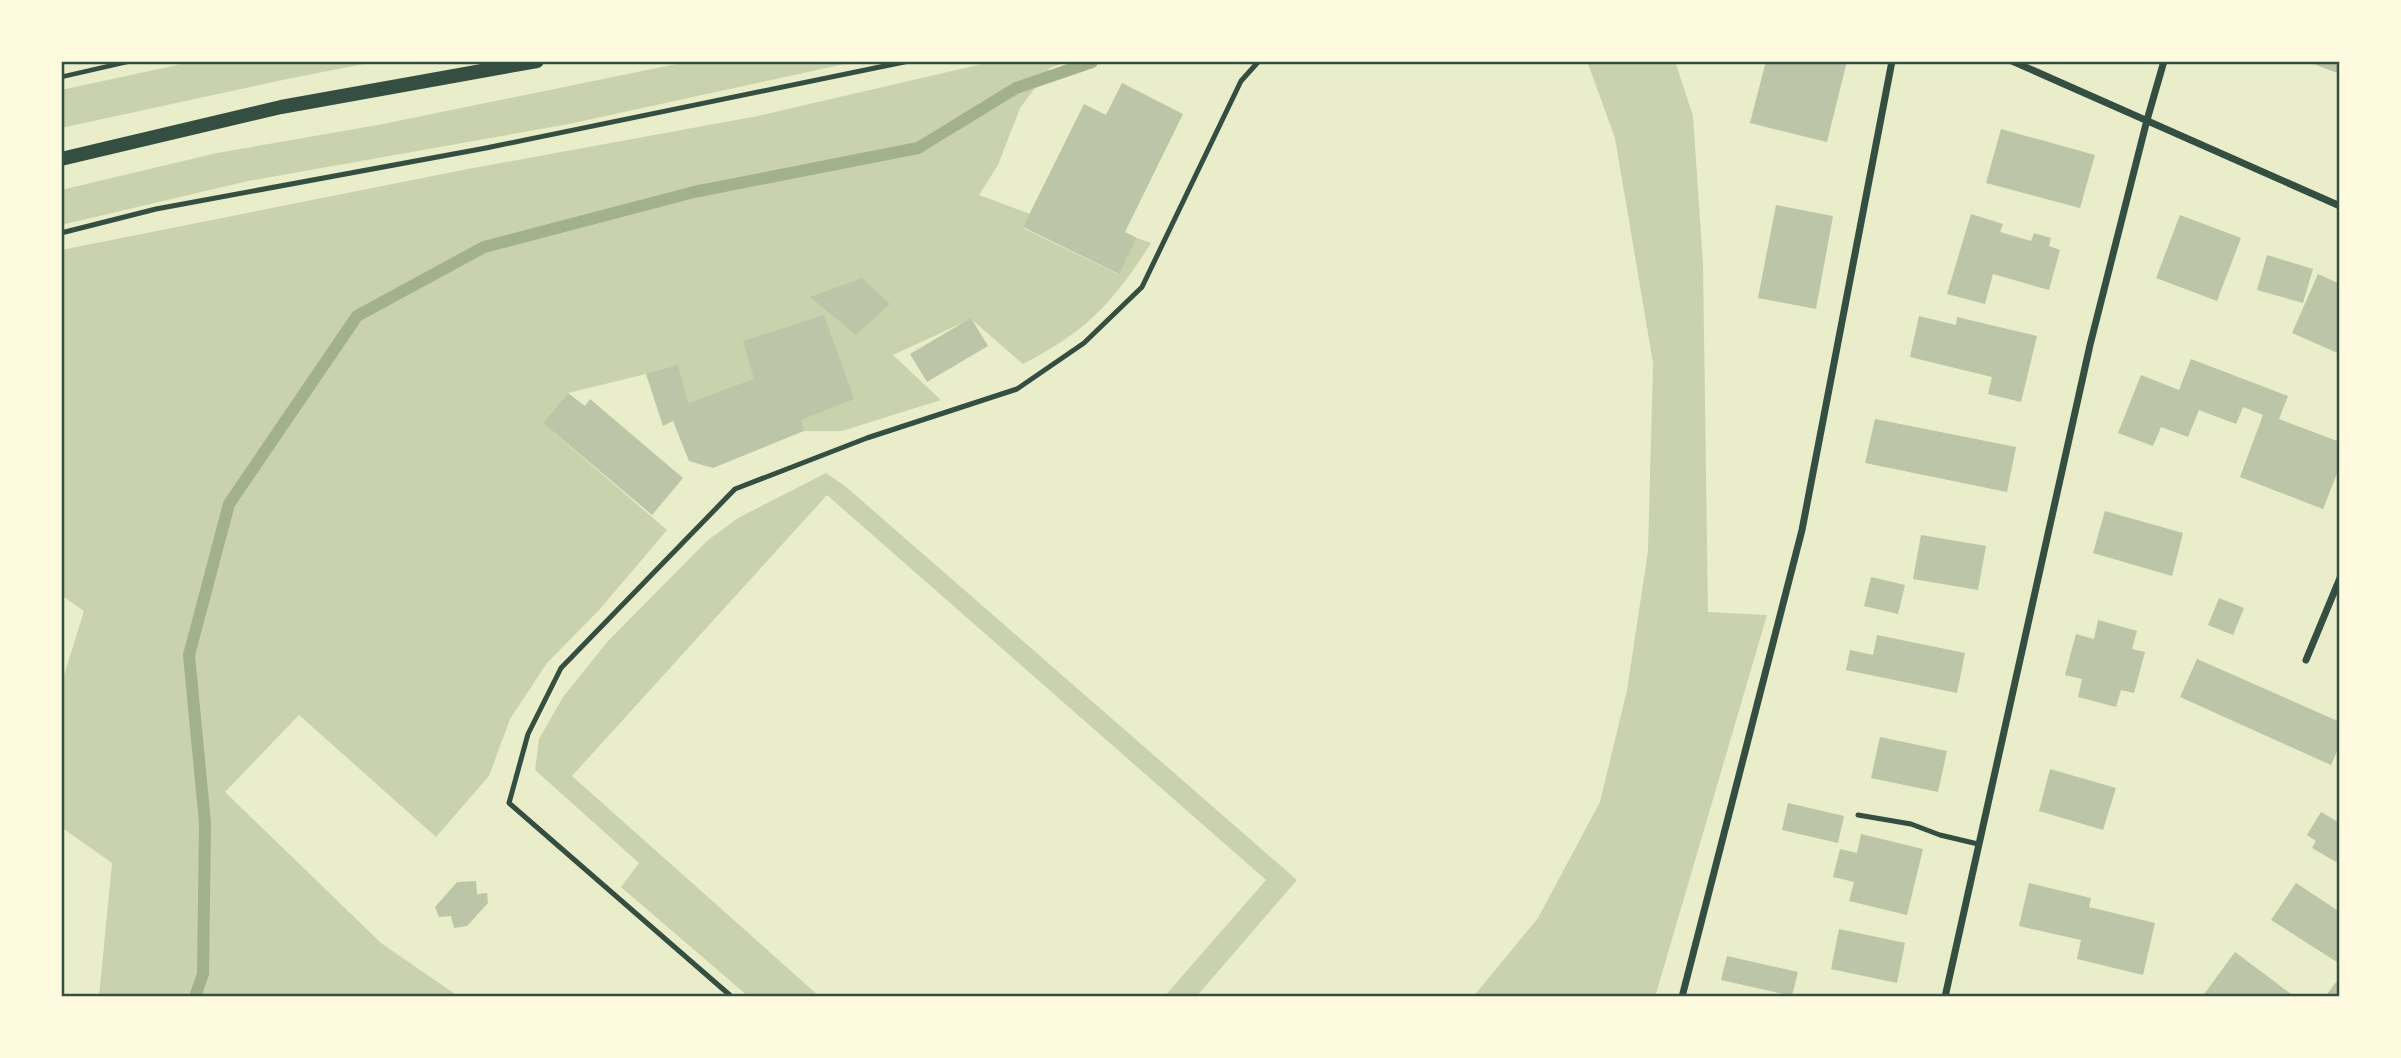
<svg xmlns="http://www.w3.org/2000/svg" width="2401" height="1058" font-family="'Open Sans',sans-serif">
	<rect width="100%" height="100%" fill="#e9edc9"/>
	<!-- green -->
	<g fill="#cad2ad">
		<path d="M196,61h183l-87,17 -231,50v-38z"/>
		<path d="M691,61h167l-289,63 -321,57 -187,44v-35l156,-37 161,-28z"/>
		<path d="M995,61h74l-19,7 -30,40 -22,57 -19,30 51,19 -7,14 95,46 19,-36 14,5c-38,60 -64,88 -128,121l-52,-45 -78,36 48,45 -99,31h-38l-4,-11 -113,-4 -41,-42 -78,19 -25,30 124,107 -67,79 -53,54 -37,56 -21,57 -53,61 -137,-122 -74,77 156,151 74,51 -3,3h-353l13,-134 -51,-36v-142l23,-74 -23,-16v-345l407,-81 290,-53z"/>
		<path d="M1587,61h88l18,55 10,148 5,348 59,3 -112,382h-182l65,-79 62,-116 27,-112 21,-139 5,-188 -38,-225z"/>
		<path d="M826,473l19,13 452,394 -101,117h-32l102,-117 -439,-385 -255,281 248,221h-71l-128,-110 18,-24 -104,-93 4,-31 24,-42 45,-56 99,-100 31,-23z"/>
	</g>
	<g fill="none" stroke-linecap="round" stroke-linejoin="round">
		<!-- stream -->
		<path stroke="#a3b18a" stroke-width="12" d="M195,997l8,-23 2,-151 -16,-168 40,-151 128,-188 127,-69 210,-55 224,-44 98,-60 76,-26"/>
	</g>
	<!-- building -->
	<g fill="#bcc5a7">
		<path d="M1766,61h81l-20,81 -77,-19z"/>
		<path d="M2307,61h33v13l-21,-8z"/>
		<path d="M1122,83l61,31 -58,118 12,6 -18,36 -96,-47 61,-123 22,11z"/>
		<path d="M2001,129l94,26 -15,53 -94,-25z"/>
		<path d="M1776,205l57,11 -17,93 -58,-11z"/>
		<path d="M1971,214l32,10 -3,8 31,9 3,-8 17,5 -2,8 11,4 -11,40 -56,-16 -8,30 -38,-10z"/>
		<path d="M2180,215l61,23 -24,63 -61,-23z"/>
		<path d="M2267,255l46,14 -10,34 -46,-13z"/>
		<path d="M2318,274l22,10v70l-48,-21z"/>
		<path d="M862,278l28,26 -34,31 -46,-38z"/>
		<path d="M824,315l30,84 -53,21 3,11 -91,37 -24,-7 -16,-40 -10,5 -17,-52 32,-9 10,38 66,-24 -11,-38z"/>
		<path d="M1919,316l37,9 1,-8 80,19 -16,66 -33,-8 4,-17 -82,-20z"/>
		<path d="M971,318l17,28 -61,36 -17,-28z"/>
		<path d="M2191,359l97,37 -9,23 61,23v24l-17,43 -83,-32 23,-62 -20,-8 -7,17 -37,-14 -11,27 -27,-10 -8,19 -35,-13 23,-58 38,15z"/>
		<path d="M568,393l17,13 5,-7 93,79 -31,37 -109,-92z"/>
		<path d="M1875,419l141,28 -9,45 -142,-29z"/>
		<path d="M2105,511l78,22 -11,43 -79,-23z"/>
		<path d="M1921,535l65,11 -8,44 -65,-11z"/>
		<path d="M1871,577l34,8 -7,29 -34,-8z"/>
		<path d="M2219,598l25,10 -11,27 -25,-10z"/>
		<path d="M2098,620l39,11 -5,18 13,3 -11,41 -13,-3 -5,17 -38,-10 4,-18 -17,-4 11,-41 18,5z"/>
		<path d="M1877,635l88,18 -8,40 -111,-23 4,-20 23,5z"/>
		<path d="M2197,659l143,63v23l-9,20 -151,-68z"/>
		<path d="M1880,737l67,14 -9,41 -67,-14z"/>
		<path d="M2050,769l66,19 -13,42 -64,-19z"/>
		<path d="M1788,803l56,13 -6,27 -56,-13z"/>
		<path d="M2321,812l19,11v33l-4,6 -24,-14 4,-7 -9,-6z"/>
		<path d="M1861,834l62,15 -16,66 -58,-14 5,-19 -21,-5 7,-28 17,4z"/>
		<path d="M476,881l1,13 10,-1 1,10 -21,23 -13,2 -3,-12 -12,1 -4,-10 22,-25z"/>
		<path d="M2029,883l62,15 -2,9 66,16 -12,52 -66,-16 4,-19 -62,-14z"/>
		<path d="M2296,883l44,29v52l-69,-44z"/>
		<path d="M1839,929l66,14 -8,40 -66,-14z"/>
		<path d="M2235,952l60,45h-93z"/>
		<path d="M1727,956l71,16 -6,24 -71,-16z"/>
		<path d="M2336,982l4,3v12h-15z"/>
	</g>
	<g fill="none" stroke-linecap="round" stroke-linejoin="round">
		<!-- path -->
		<path stroke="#344e41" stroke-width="4.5" d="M61,77l70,-16"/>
		<!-- service -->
		<g stroke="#344e41" stroke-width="5">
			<path d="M61,233l95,-24 330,-61 423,-87"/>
			<path d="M1858,815l53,9 29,11 38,9"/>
			<path d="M732,997l-223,-194 19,-69 33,-66 174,-179 132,-51 150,-49 67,-46 58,-56 99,-206 18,-20"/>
		</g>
		<!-- minor -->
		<g stroke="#344e41" stroke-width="7">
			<path d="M2012,61l328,145"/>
			<path d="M2306,660l34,-82"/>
			<path d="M1682,997l120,-467 90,-469"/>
			<path d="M1945,997l145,-652 57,-225 17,-59"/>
		</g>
		<!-- secondary -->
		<path stroke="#344e41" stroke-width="14" d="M61,159l220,-52 256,-46"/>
	</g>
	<!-- border -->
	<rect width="2401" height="1058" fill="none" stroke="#fefae0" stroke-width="126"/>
	<rect x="63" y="63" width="2275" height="932" fill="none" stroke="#344e41" stroke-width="2.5"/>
</svg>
